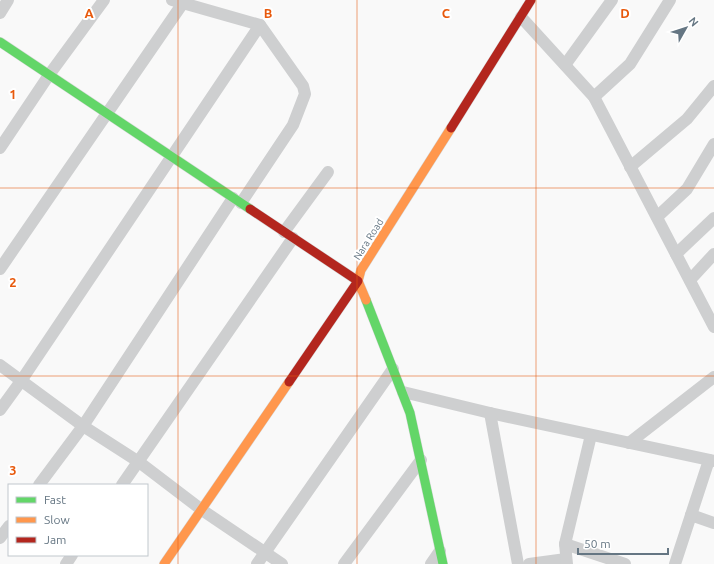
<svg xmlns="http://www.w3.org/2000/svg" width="714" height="564" font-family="Ubuntu,sans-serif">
	<rect width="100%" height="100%" fill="#f9f9f9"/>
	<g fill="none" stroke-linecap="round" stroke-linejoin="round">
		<defs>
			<g id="fast">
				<path d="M0,42l250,167"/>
				<path d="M366,300l44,113 33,151"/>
			</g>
			<g id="slow">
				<path d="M366,300l-8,-19 3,-11 90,-142"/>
				<path d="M164,564l125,-182"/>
			</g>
			<g id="jam">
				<path d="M451,128l80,-128"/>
				<path d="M250,209l108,72 -69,101"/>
			</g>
		</defs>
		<!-- fast casing -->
		<use href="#fast" stroke="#d5d6d7" stroke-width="10"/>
		<!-- slow casing -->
		<use href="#slow" stroke="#d5d6d7" stroke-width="10"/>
		<!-- jam casing -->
		<use href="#jam" stroke="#d5d6d7" stroke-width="10"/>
		<!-- street -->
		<g stroke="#cecfd0" stroke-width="12">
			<path d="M0,13l8,-13"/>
			<path d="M521,17l73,80 120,230"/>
			<path d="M565,65l47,-65"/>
			<path d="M594,97l36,-33 40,-64"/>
			<path d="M0,148l49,-73 55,-75"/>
			<path d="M630,167l57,-48 27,-33"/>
			<path d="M241,203l52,-78 12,-31 -2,-8 -43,-61"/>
			<path d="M657,217l30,-28 27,-45"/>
			<path d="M284,232l44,-60"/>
			<path d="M676,254l38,-36"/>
			<path d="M0,269l185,-269"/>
			<path d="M690,280l24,-26"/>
			<path d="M0,365l83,61 56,36 63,48 80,54"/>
			<path d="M403,392l87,21 224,48"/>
			<path d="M0,410l21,-29 239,-356 -88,-25"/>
			<path d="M490,413l28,151"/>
			<path d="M629,443l85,-66"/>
			<path d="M39,485l44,-59 150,-228"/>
			<path d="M122,485l171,-247"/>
			<path d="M691,515l23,8"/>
			<path d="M0,538l9,-12"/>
			<path d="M565,544l26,-109"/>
			<path d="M66,564l6,-9"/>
			<path d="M257,564l136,-195"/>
			<path d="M344,564l77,-104"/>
			<path d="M431,564l9,-13"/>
			<path d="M529,564l37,-5"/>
			<path d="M567,564l-2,-20 60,20"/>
			<path d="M675,564l34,-104"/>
		</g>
		<!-- fast -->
		<use href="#fast" stroke="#63d668" stroke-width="9"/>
		<!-- slow -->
		<use href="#slow" stroke="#ff974d" stroke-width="9"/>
		<!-- jam -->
		<use href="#jam" stroke="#b3261e" stroke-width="9"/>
	</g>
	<!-- grid -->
	<path fill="none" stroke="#e8590c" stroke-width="1" stroke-opacity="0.55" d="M178,0v564M357,0v564M536,0v564M0,188h714M0,376h714"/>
	<g text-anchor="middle" stroke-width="4" stroke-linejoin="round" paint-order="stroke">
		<!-- street labels -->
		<g font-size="10" fill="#657683" stroke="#fff">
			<text transform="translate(368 239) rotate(-58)" y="4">Nara Road</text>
		</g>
	</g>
	<g font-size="13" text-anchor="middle" font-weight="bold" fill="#e8590c" stroke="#fff" stroke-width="4" stroke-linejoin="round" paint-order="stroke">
		<text x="89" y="18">A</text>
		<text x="268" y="18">B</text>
		<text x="446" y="18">C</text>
		<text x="625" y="18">D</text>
		<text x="13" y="99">1</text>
		<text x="13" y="287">2</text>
		<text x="13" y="475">3</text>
	</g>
	<!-- legend -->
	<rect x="8" y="484" width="140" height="72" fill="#ffffff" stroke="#c1c8cd"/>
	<rect x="16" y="497" width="20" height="6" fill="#63d668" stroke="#c1c8cd"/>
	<text x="44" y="504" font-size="12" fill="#657683">Fast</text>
	<rect x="16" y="517" width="20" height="6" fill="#ff974d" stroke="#c1c8cd"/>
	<text x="44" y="524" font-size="12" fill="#657683">Slow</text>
	<rect x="16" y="537" width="20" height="6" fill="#b3261e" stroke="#c1c8cd"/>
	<text x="44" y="544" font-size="12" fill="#657683">Jam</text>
	<!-- north arrow -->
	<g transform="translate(686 28) rotate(51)" stroke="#ffffff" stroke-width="3" paint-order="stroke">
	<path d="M0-3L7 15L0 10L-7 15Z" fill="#657683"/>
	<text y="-6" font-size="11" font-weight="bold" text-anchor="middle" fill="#657683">N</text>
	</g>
	<!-- scale -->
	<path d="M578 548v6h90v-6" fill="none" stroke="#657683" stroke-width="2"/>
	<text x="584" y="548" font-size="12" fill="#657683" stroke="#ffffff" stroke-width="3" paint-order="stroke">50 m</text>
</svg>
